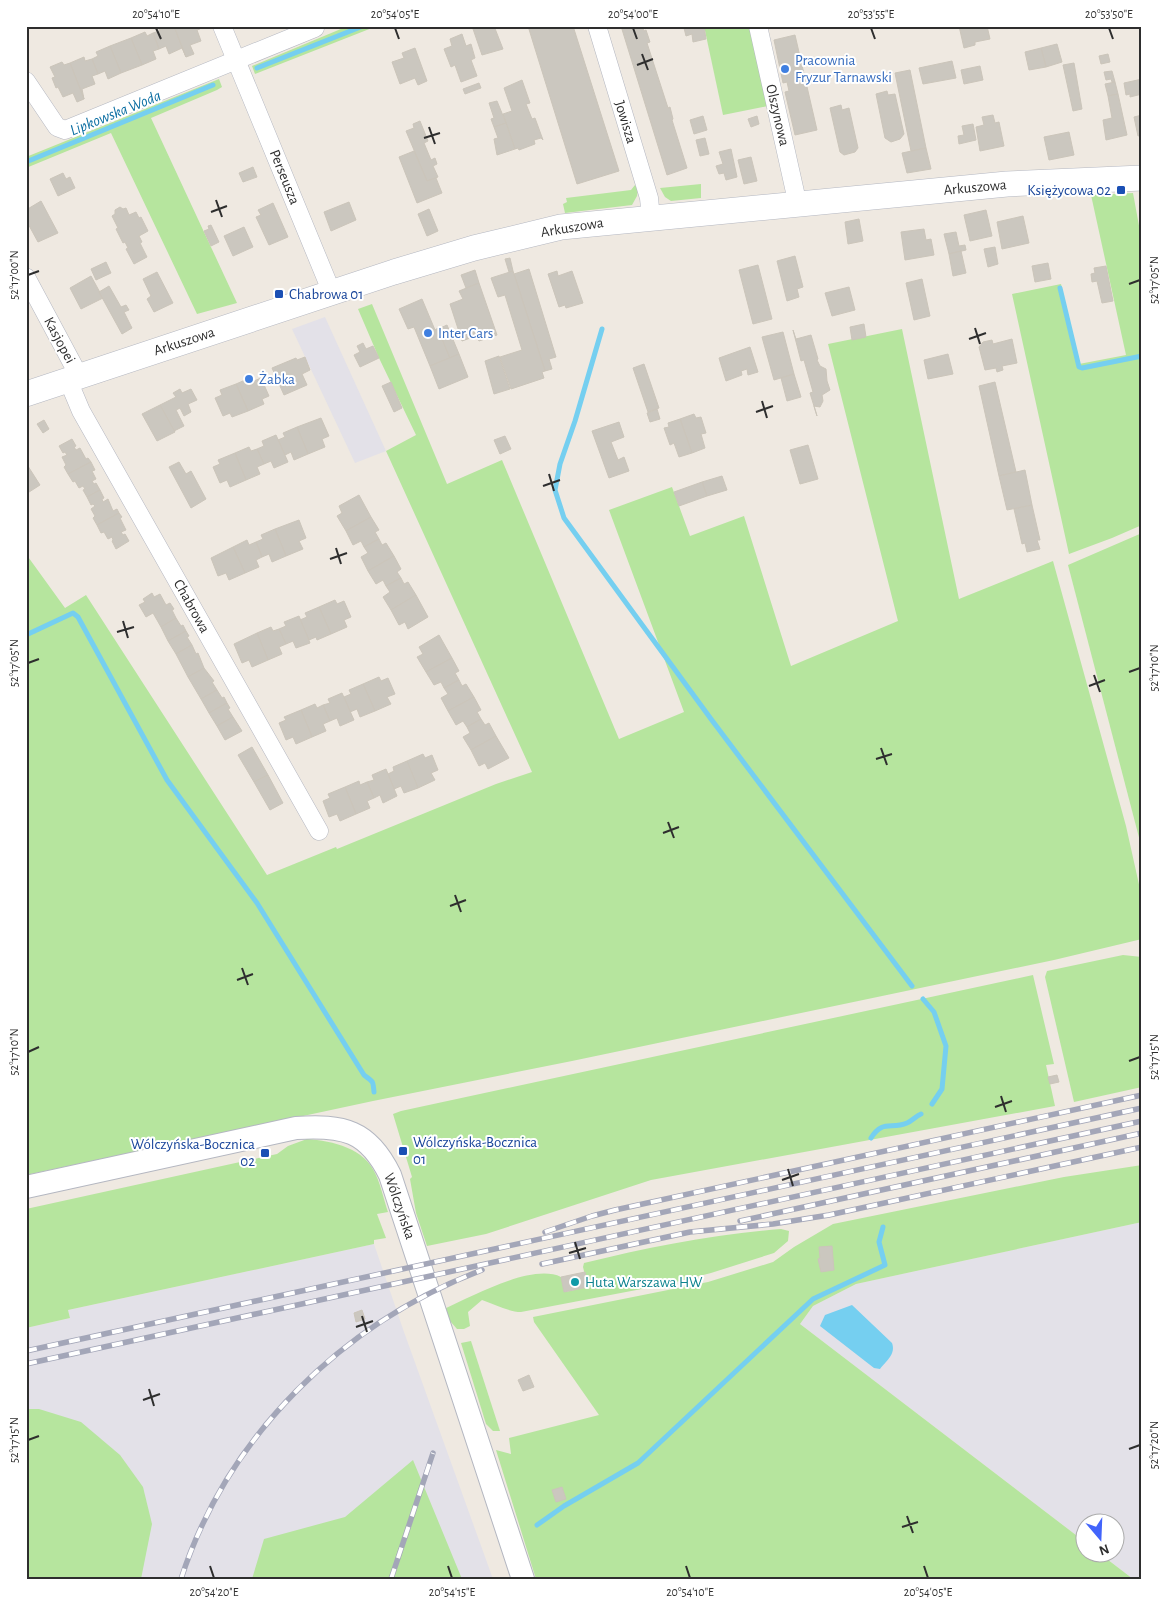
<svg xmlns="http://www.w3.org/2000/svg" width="1168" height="1605" font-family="'Alegreya Sans',sans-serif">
	<rect width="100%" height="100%" fill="#efe9e1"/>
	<!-- industrial -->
	<g fill="#e3e1e8">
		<path d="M325,317l61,134 -31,12 -63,-134z"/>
		<path d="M1142,1222v357h-9l-34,-26 17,-1v-30h-30l-1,20 -285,-218 13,-18 43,-22z"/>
		<path d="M374,1244l30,88 89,247h-467v-251l44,-10 -2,-8z"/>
	</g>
	<!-- green -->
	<g fill="#b6e59e">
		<path d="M348,26h29l-122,48 -3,-8z"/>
		<path d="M704,26h46l18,80 -45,9z"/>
		<path d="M219,79l3,8 -5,3 -66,28 86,185 -40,11 -86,-181 -85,35v-11z"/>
		<path d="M701,184v14l-30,3 -6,-4 -5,-9z"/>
		<path d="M635,185l3,5 -1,6 -5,9 -67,8 -2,-9 4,-2 -1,-4 65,-8z"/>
		<path d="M1133,193l9,49v283l-30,13 -43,16 -57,-260 49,-10 18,80 47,-9 -35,-160z"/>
		<path d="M372,304l75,180 55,-24 117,279 65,-27 -75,-202 63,-23 18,49 54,-20 47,150 107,-45 -70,-277 74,-15 57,270 94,-38 73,265 16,72v41l-88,21 -482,101 -199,40 -347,74v-621l39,54 21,-13 181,280 69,-28 1,2 159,-65 36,-12 -146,-321 30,-16 -37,-77 -21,-49z"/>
		<path d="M1142,533v316l-74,-284z"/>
		<path d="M1123,955l19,2v130l-68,15 -29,-125 2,-6z"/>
		<path d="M1033,975l21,89 -8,1 9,41 -404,74 -165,54 -59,12 -11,-33 -6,-34 2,-2 -19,-63 8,-3z"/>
		<path d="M307,1139c26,2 58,9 69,36 5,11 8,25 12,37l-11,2 9,24 -12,2v4l-306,66 2,8 -44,10v-119l251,-55 11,-8z"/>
		<path d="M1142,1165v57l-286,62 -43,22 -13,18 285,218 1,10 13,1 34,26h-597l-40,-129 15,4 -2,-16 90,-23 -65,-93 -1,-5 175,-35 65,-20 21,-15 39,-23 231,-47z"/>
		<path d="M781,1229l8,2 -1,10 -14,12 -63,20 -43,11 -147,28c-12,0 -27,-8 -39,-12l-14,12 2,14 -6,3h-7l-7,-8 -6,-12c29,-13 88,-46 117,-32l4,15 23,-5 -5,-20 1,-4c65,-16 131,-29 197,-34z"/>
		<path d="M471,1341l29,90h-7l-7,-7 -25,-81z"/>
		<path d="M26,1409h13l42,13 39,33 23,32 9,37 -11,55h-115z"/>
		<path d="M413,1460l49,119h-210l12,-40 81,-22z"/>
	</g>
	<!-- water -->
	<path fill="#75cff0" d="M852,1305l40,38c4,11 -5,17 -12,26l-6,-1 -54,-42 5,-11z"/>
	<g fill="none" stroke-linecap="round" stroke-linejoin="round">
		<!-- stream -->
		<g stroke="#75cff0" stroke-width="5">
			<path d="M257,68l106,-42"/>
			<path d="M26,162l187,-77"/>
			<path d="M1060,288l19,79 3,1 60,-12"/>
			<path d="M602,329l-27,92 -15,43 -5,26 9,28 147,201 201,267"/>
			<path d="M26,635l47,-22 5,4 89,163 90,123 107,172c9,7 9,5 10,17"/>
			<path d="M923,999l11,13 12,34 -4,43 -10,15"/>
			<path d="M871,1138c12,-19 20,-8 36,-15 5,-2 9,-7 14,-9"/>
			<path d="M537,1525l27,-19 74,-43 175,-164 72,-34 -6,-23 4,-15"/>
		</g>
	</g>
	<!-- building -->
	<g fill="#cbc7bf" stroke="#cbc5ba">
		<path d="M174,26l12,31 -4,-9 -13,6 -3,-8 -7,3 -6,-16 7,-2 -2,-4 1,-1z"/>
		<path d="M174,26h24l2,3 -3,1 4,11 -11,4 4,9 -8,3z"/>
		<path d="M472,26h22l9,23 -21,6z"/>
		<path d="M528,26h45l46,145 -42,13z"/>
		<path d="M621,26h21l2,5 2,-1 4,12 -3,1 21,65 2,-1 3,12 -1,1 15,48 -20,7z"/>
		<path d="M704,26l2,13 -13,3 -1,-8 -6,2 -2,-8 6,-2z"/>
		<path d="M959,26h28l3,13 -15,3v3l-11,3z"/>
		<path d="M145,32l2,4 6,-3 6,16 -6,2 3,8 -14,6 -11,-27z"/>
		<path d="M462,34l4,12 5,-2 4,14 -4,2 6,16 -16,6 -6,-17 -4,2 -7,-18 8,-3 -2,-7z"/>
		<path d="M795,35l22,95 -22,5 -10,-43 4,-1 -2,-9 -4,1 -9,-43z"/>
		<path d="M131,38l11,27 -21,8 -11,-27z"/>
		<path d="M1057,44l5,18 -16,5 -5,-19z"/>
		<path d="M110,46l11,27 -13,6 -3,-8 -7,3 -6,-15 6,-3 -2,-4z"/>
		<path d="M415,48l12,33 -9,4 -3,-7 -15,6 -8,-22 12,-4 -2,-5z"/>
		<path d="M1041,48l5,19 -17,3 -4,-18z"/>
		<path d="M1108,54l2,8 -9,2 -2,-8z"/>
		<path d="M84,57l1,4 7,-2 6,15 -6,2 3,8 -13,5 2,10 -14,-36z"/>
		<path d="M952,61l4,17 -33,6 -4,-16z"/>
		<path d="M62,62l2,3 6,-2 14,36 -7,3 -4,-9 -10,4 -5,-10 -2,1 -4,-10 3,-1 -5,-10z"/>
		<path d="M1074,63l8,46 -9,2 -10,-46z"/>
		<path d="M980,66l3,14 -19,4 -3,-14z"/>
		<path d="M910,70l16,78 -15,3 -16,-78z"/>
		<path d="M1112,71l3,11h-3l-1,-3 -5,1 -2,-8z"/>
		<path d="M1142,79v15l-12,3v-3l-4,1 -2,-12z"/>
		<path d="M522,80l8,23 -4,1 6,15 3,-1 8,22 -2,-2 -7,2 1,4 -16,6 -1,-2 -3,1 -12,-35 9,-3 -8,-23z"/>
		<path d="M1115,82l3,12 -10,2 -3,-12z"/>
		<path d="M479,83l2,5 -16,6 -2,-5z"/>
		<path d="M887,91l1,4 7,-1 9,40 -4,5 -9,3 -6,-4 -9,-44z"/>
		<path d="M1118,94l9,41 -21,5 -3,-20 9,-2 -4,-22z"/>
		<path d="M497,101l9,22 -12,4 -3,-8 3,-1 -5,-15z"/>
		<path d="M841,105l1,5 7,-2 9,40 -3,4 -11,3 -4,-3 -10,-44z"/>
		<path d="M993,115l2,8 4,-1 5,24 -24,5 -4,-24 8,-2 -2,-8z"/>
		<path d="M1142,115v20l-4,1 -4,-19z"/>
		<path d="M703,116l4,14 -13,4 -4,-14z"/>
		<path d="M757,116l2,8 -8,3 -3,-8z"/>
		<path d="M420,121l8,20 -4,2 7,17 4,-2 2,6 -4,2 5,11 -11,4 -21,-50 8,-3 -1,-4z"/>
		<path d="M506,123l9,26 -18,6 -3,-16 4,-1 -4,-11z"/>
		<path d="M973,124l3,16 -17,4 -1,-8 6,-1 -2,-9z"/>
		<path d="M1069,132l5,23 -25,5 -5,-23z"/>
		<path d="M705,138l4,16 -9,2 -4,-16z"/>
		<path d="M926,148l5,21 -24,4 -5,-20z"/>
		<path d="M731,149l6,28 -11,3 -2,-7 -5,1 -3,-8 7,-2 -4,-12z"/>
		<path d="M414,151l13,30 9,-3 6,15 -25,10 -18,-46z"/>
		<path d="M751,157l6,24 -13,3 -6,-24z"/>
		<path d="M253,167l4,10 -14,5 -4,-9z"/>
		<path d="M63,173l3,6 4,-2 5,11 -17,8 -8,-17z"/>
		<path d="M41,201l17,32 -20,9 -12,-22v-10z"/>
		<path d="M349,202l7,18 -25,11 -7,-19z"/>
		<path d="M273,203l15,34 -19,8 -13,-28 5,-2 -3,-5z"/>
		<path d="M120,207l3,2 3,-1 3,7 7,-3 3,6 2,-1 7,14 -9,5 3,6 -2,1 7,14 -13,7 -8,-15 2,-1 -3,-6 -2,1 -7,-14 2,-1 -6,-12 3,-2v-4z"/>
		<path d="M429,209l9,22 -11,5 -9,-22z"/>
		<path d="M986,210l6,26 -22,5 -6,-26z"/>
		<path d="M1023,216l6,27 -27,6 -5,-27z"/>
		<path d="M859,219l4,22 -15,3 -3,-22z"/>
		<path d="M211,225l8,17 -8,4 -7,-15 5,-2 -1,-3z"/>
		<path d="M244,227l9,20 -20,9 -9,-20z"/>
		<path d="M924,229l2,11 5,-1 3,16 -29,5 -4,-28z"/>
		<path d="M956,232l3,14 6,-1 1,5 -17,4 -5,-20z"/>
		<path d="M995,247l3,17 -10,3 -4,-18z"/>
		<path d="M961,251l5,22 -13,3 -4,-22z"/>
		<path d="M795,256l8,31 -6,2 2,8 -12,4 -10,-40z"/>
		<path d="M510,258l3,13 -4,1 -4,-13z"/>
		<path d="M106,262l5,11 -15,7 -5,-11z"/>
		<path d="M1048,263l3,16 -16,3 -3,-16z"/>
		<path d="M758,265l14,54 -19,5 -14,-54z"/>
		<path d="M1106,266l7,35 -11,2 -5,-22 -5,1 -1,-8 4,-1 -1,-5z"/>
		<path d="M529,269l27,88 -7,2 3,10 -7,2 -31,-97z"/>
		<path d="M475,270l4,13 -13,5 -5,-13z"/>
		<path d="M513,271l32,100 -3,1 2,6 -33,11 -11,-32 22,-7 -17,-55 -7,2 -7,-19z"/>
		<path d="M557,271l1,5 14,-5 11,32 -17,5 -1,-3 -6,2 -11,-33z"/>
		<path d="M157,272l16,31 -19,9 -7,-13 4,-3 -8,-17z"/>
		<path d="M91,276l12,22 -22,11 -11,-21z"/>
		<path d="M922,279l8,37 -16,4 -8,-37z"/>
		<path d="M479,283l18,52 -18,6 -3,-5 -14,5 -12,-37 13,-5 -4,-8z"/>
		<path d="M109,286l12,21 5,-2 3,5 -5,2 8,16 -10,6 -23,-42z"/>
		<path d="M849,287l6,23 -23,6 -7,-23z"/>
		<path d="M422,299l13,31 3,-2 12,30 -20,8 -16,-39 -6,2 -9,-20z"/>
		<path d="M864,324l2,13 -14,3 -2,-13z"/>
		<path d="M447,325l12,29 -9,4 -12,-29z"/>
		<path d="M793,330l3,9 15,-4 7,24 -1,1 3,6 6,3 1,12 3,9 -8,5 1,6 -3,6 -6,-1 3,10 -7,-23 3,-1 -9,-32 -3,1z"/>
		<path d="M783,332l11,42 -20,6 -12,-43z"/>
		<path d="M1012,339l5,24 -15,3 1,4 -6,2 -1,-4 -11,2 -6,-23 4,-5 9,-2 1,4z"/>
		<path d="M363,343l3,6 7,-3 6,12 -19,9 -6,-12 6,-3 -3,-6z"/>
		<path d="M750,347l8,25 -10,3 -1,-6 -6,2 1,4 -16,6 -7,-23z"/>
		<path d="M459,354l9,23 -29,12 -9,-23z"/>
		<path d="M948,354l5,20 -25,5 -4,-19z"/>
		<path d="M499,356l11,33 -16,5 -9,-33z"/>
		<path d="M305,357l5,13 -8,4 5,11 -23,10 -12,-27 24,-10 1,2z"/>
		<path d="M644,364l15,44 -11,4 -15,-44z"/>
		<path d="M794,374l7,23 -14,4 -6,-23z"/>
		<path d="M252,377l2,4 7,-3 8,18 -7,3 2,5 -16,7 -12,-27z"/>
		<path d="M391,382l11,26 -8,4 -12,-26z"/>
		<path d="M995,382l21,90 -17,4 -20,-90z"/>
		<path d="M236,384l12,27 -16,6 -2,-4 -7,3 -8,-18 7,-3 -2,-5z"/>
		<path d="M180,389l2,4 9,-4 6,11 -9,4 3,8 -7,4 -4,-8 -4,2 8,16 -10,5 -14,-26 16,-8 -3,-4z"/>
		<path d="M160,405l15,27 -18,9 -15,-27z"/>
		<path d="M657,409l3,10 -10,3 -3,-9z"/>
		<path d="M694,414l2,4 5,-1 5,16 -5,1 4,14 -13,5 -12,-34z"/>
		<path d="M321,418l8,18 -7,3 3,8 -17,7 -11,-27z"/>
		<path d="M680,419l12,34 -13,4 -5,-14 -4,2 -6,-17 5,-1 -1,-4z"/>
		<path d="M44,420l5,9 -6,4 -6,-9z"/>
		<path d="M619,422l5,15 -13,5 7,18 6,-3 5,14 -20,7 -17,-47z"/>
		<path d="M297,427l11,27 -14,6 -3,-8 -6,3 -7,-15 7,-3 -2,-4z"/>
		<path d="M276,435l12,27 -14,6 -3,-7 -7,3 -7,-15 7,-3 -2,-5z"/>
		<path d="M505,436l6,13 -11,5 -6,-14z"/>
		<path d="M72,439l4,7 -2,1 2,3 4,-2 6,11 2,-1 3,4 -23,12 -4,-7 2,-2 -4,-8 5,-2 -2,-3 -2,1 -4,-7z"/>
		<path d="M808,445l10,34 -18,5 -10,-34z"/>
		<path d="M249,447l2,4 6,-2 7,15 -7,3 3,7 -14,6 -11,-27z"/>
		<path d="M235,453l11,27 -16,7 -3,-7 -7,3 -7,-16 7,-3 -2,-4z"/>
		<path d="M91,462l4,8 -3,1 4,8 -4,2 2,3 2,-1 4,7 -13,7 -4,-7 2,-1 -2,-3 -4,2 -4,-7 -2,1 -5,-8z"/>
		<path d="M179,462l7,12 5,-3 15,28 -15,9 -22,-41z"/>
		<path d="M26,463l14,22 -14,9z"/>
		<path d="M1025,470l7,35 -25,5 -8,-34z"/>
		<path d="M722,476l5,14 -20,6 -5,-14z"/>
		<path d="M702,482l5,14 -28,10 -5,-14z"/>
		<path d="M100,490l4,8 -2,1 1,3 5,-3 5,12 4,-2 2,4 -22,12 -4,-7 2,-2 -4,-7 4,-3 -2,-2 -2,1 -4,-8z"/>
		<path d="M359,495l12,22 -25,14 -9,-15 5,-3 -3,-7z"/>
		<path d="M1032,505l8,35h-3l3,9 -13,3 -2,-9 -3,1 -8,-35z"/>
		<path d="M119,513l3,4 -2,1 6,12 -5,2 2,3 2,-1 4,7 -13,8 -4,-8 1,-1 -1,-3 -4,2 -4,-7 -3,1 -4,-8z"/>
		<path d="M371,517l8,13 -4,2 4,7 -15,8 -3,-6 -8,4 -7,-14z"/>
		<path d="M299,520l7,18 -7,3 4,8 -17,7 -11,-27z"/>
		<path d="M275,529l11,27 -14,6 -3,-8 -7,3 -6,-15 7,-3 -2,-4z"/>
		<path d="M379,539l3,6 4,-2 8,13 -26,15 -7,-14 7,-4 -4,-6z"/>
		<path d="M247,540l2,5 7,-3 6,15 -6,3 3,7 -14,6 -12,-26z"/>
		<path d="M233,547l12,26 -16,7 -3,-7 -8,3 -7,-18z"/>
		<path d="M394,556l7,13 -4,3 4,6 -15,8 -3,-6 -7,4 -8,-13z"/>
		<path d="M401,578l3,6 4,-2 8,13 -25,15 -8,-13 7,-5 -4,-6z"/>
		<path d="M152,593l2,4 6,-3 6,11 4,-2 4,6 -2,1 4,8 -15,9 -8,-14 -7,4 -7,-12 6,-3 -2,-3z"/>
		<path d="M416,595l12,22 -20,12 -3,-7 -6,3 -8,-15z"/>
		<path d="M335,600l2,4 7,-3 7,16 -7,3 3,7 -16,7 -12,-27z"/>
		<path d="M319,607l12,27 -14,6 -1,-3 -7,3 -9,-20 7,-3 -2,-4z"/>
		<path d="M299,616l11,27 -14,5 -3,-7 -7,3 -7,-15 7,-3 -2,-4z"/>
		<path d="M176,618l5,8 2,-1 3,6 -18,10 -7,-14z"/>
		<path d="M271,627l2,4 6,-2 7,15 -7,3 3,7 -14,6 -11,-27z"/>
		<path d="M186,631l3,5 -2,1 5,8 -16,9 -8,-13z"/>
		<path d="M257,633l11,27 -16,7 -3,-7 -7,3 -8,-19z"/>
		<path d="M439,635l13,23 -26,14 -9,-15 6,-3 -4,-7z"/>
		<path d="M192,645l4,9 2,-1 6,15 -16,9 -12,-23z"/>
		<path d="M452,658l7,13 -4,2 4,7 -15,8 -3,-6 -7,3 -8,-13z"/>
		<path d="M204,668l10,13 -2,1 5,8 -16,9 -13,-22z"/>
		<path d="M379,677l2,4 7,-3 7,16 -8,3 4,7 -16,7 -12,-27z"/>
		<path d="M459,680l3,6 4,-2 8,13 -26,14 -7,-13 7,-4 -4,-6z"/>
		<path d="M363,684l12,27 -15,6 -3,-8 -7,3 -6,-15 7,-3 -2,-4z"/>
		<path d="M217,690l5,8 2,-1 3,6 -18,10 -8,-14z"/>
		<path d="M342,693l12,27 -14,6 -3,-8 -7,3 -7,-16 7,-2 -2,-4z"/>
		<path d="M474,697l7,13 -4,2 4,7 -14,8 -4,-6 -7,4 -8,-14z"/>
		<path d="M227,703l3,5 -2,1 5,8 -16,9 -8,-13z"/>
		<path d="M315,704l2,4 6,-3 7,16 -7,3 3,7 -14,6 -11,-27z"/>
		<path d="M301,710l11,27 -16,7 -3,-7 -7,3 -7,-17 7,-3 -2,-3z"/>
		<path d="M233,717l9,14 -17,9 -8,-14z"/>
		<path d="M481,719l4,6 4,-2 7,13 -25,14 -8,-13 7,-4 -3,-6z"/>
		<path d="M496,736l13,22 -21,11 -3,-6 -6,3 -8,-16z"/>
		<path d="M252,747l16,28 -14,7 -16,-27z"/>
		<path d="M423,754l2,4 7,-3 6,15 -7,3 4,7 -17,8 -11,-27z"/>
		<path d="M407,761l11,27 -14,5 -3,-7 -7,3 -6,-15 6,-3 -1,-4z"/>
		<path d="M386,769l11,27 -14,7 -3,-8 -6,3 -7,-16 7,-2 -2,-5z"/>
		<path d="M268,775l15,28 -13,7 -16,-28z"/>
		<path d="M359,781l1,4 7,-3 7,16 -7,3 3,7 -14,6 -11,-27z"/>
		<path d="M345,787l11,27 -16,7 -3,-7 -8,3 -6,-16 7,-3 -2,-4z"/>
		<path d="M1057,1075l2,7 -9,2 -2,-7z"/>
		<path d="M832,1246l2,24 -13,2 -3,-13 2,-1 -1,-11z"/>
		<path d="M585,1272l3,15 -24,5 -3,-15z"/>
		<path d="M362,1310l3,9 -9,3 -2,-9z"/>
		<path d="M529,1375l5,12 -11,4 -5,-11z"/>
		<path d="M562,1487l4,12 -10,3 -4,-12z"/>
	</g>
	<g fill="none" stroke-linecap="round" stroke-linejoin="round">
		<defs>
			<g id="minor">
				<path d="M222,26l110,267"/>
				<path d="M597,26l52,172 2,20"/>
				<path d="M758,26l37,166 1,12"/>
				<path d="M26,81l31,46 8,3 250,-102"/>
				<path d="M26,277l53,99"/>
				<path d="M68,380l13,31 238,420"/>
			</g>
			<path id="tertiary" d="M26,1187l270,-59c47,-3 72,2 94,47l133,404"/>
			<path id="secondary" d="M26,394l368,-122 80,-24 87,-21 446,-43 135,-6"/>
		</defs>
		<!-- minor casing -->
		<use href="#minor" stroke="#b4b7c1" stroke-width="19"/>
		<!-- tertiary casing -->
		<use href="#tertiary" stroke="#b4b7c1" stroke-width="24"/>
		<!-- secondary casing -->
		<use href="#secondary" stroke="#b4b7c1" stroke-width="26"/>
		<!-- minor -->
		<use href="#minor" stroke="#fff" stroke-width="18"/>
		<!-- tertiary -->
		<use href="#tertiary" stroke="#fff" stroke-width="22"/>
		<!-- secondary -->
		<use href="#secondary" stroke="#fff" stroke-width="25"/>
		<defs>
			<g id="rail">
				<path d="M740,1221l402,-88"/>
				<path d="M545,1232l47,-16 23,-6 527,-115"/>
				<path d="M542,1264l148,-32 83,-8 56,-9 313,-68"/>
				<path d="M26,1351l1116,-243"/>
				<path d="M26,1364l1116,-243"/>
				<path d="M181,1579c46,-143 162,-256 301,-309"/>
				<path d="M391,1579l42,-126"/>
			</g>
		</defs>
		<!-- rail casing -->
		<use href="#rail" stroke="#a3a6b8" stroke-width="5.5"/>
		<!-- rail -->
		<use href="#rail" stroke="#fff" stroke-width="4" stroke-dasharray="11" stroke-linecap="butt"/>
	</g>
	<!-- ticks -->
	<path fill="none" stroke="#2e2e2e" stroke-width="2" d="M156,28l5,11M395,28l4,11M633,28l4,11M871,28l4,11M1109,28l4,11M642,54l6,16M637,65l16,-6M429,127l6,17M424,138l16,-5M216,200l6,17M211,212l16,-6M28,275l11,-4M1129,284l11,-4M975,328l5,16M969,339l17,-6M762,401l5,17M756,412l17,-6M549,474l5,17M543,486l17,-6M336,548l5,16M330,559l17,-6M123,621l5,17M117,632l17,-5M28,663l11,-4M1129,672l11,-4M1094,675l6,17M1089,686l16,-6M881,748l6,17M876,759l16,-5M668,822l6,16M663,833l16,-6M455,895l6,17M450,906l16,-6M242,968l6,17M237,980l16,-6M28,1052l11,-5M1129,1061l11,-4M1001,1096l5,16M995,1107l17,-6M788,1169l5,17M782,1180l17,-6M575,1242l5,17M569,1253l17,-5M362,1316l5,16M356,1327l17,-6M149,1389l5,17M143,1400l17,-6M28,1440l11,-4M1129,1449l11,-4M907,1516l6,17M902,1527l16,-5M210,1566l4,12M448,1566l4,12M686,1566l4,12M924,1566l4,12"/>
	<!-- markers -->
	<g fill="#3f7fe0" stroke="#fff" stroke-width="2">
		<circle cx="785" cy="69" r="5"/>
		<circle cx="428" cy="333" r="5"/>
		<circle cx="249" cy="379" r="5"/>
	</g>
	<g fill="#1a4fb4" stroke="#fff" stroke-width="2">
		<rect x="1116" y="185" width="10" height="10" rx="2.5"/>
		<rect x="274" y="289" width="10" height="10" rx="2.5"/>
		<rect x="398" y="1146" width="10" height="10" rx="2.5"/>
		<rect x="260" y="1148" width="10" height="10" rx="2.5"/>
	</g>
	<circle fill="#0f9aa8" stroke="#fff" stroke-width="2" cx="575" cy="1282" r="5"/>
	<g text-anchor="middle" stroke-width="4" stroke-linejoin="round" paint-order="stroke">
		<!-- shop labels -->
		<g font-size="15" fill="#366cbe" stroke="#fff" text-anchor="start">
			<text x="795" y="65">Pracownia<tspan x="795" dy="17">Fryzur Tarnawski</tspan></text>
			<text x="438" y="338">Inter Cars</text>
			<text x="259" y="384">Żabka</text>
		</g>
		<!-- street labels -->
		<g font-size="15" fill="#2e2e2e" stroke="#fff">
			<text transform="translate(778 115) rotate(77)" y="5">Olszynowa</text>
			<text transform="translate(626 122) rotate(73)" y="5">Jowisza</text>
			<text transform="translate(285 177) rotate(68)" y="5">Perseusza</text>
			<text transform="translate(975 187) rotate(-5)" y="5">Arkuszowa</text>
			<text transform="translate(572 227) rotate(-9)" y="5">Arkuszowa</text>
			<text transform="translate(60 340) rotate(62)" y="5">Kasjopei</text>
			<text transform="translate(184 341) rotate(-18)" y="5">Arkuszowa</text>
			<text transform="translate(192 606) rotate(61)" y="5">Chabrowa</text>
			<text transform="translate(400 1206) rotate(71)" y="5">Wólczyńska</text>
		</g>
		<!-- transit labels -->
		<g font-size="15" fill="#164399" stroke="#fff" text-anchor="end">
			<text x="1111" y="195">Księżycowa 02</text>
			<text x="289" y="299" text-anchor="start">Chabrowa 01</text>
			<text x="413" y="1147" text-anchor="start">Wólczyńska-Bocznica<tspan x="413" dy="17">01</tspan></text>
			<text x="255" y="1149">Wólczyńska-Bocznica<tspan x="255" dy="17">02</tspan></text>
		</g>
		<!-- culture labels -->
		<g font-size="15" fill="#0d838f" stroke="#fff" text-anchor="start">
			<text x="585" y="1287">Huta Warszawa HW</text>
		</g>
		<!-- water labels -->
		<g font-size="16" font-style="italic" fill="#0d6fa3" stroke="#fff">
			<text transform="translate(115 112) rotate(-22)" y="6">Lipkowska Woda</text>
		</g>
	</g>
	<!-- border -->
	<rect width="1168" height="1605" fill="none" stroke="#ffffff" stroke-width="55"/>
	<!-- north arrow -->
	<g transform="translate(1100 1538) rotate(161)"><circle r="24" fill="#ffffff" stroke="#ababab"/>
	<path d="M0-4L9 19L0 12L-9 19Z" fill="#4264fb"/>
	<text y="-8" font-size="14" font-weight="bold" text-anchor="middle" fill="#2e2e2e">N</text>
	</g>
	<rect x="28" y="28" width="1112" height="1550" fill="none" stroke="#2e2e2e" stroke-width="2"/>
	<g font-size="12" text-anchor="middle" fill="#2e2e2e">
		<text x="156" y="18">20°54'10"E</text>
		<text x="395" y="18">20°54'05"E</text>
		<text x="633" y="18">20°54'00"E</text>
		<text x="871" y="18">20°53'55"E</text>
		<text x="1109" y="18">20°53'50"E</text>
		<text transform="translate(14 275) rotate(-90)" y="4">52°17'00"N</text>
		<text transform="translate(1154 280) rotate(-90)" y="4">52°17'05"N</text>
		<text transform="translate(14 663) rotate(-90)" y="4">52°17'05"N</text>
		<text transform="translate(1154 668) rotate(-90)" y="4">52°17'10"N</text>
		<text transform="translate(14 1052) rotate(-90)" y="4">52°17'10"N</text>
		<text transform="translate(1154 1057) rotate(-90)" y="4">52°17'15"N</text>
		<text transform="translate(14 1440) rotate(-90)" y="4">52°17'15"N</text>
		<text transform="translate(1154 1445) rotate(-90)" y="4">52°17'20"N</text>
		<text x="214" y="1596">20°54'20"E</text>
		<text x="452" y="1596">20°54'15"E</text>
		<text x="690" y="1596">20°54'10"E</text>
		<text x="928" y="1596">20°54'05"E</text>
	</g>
</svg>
